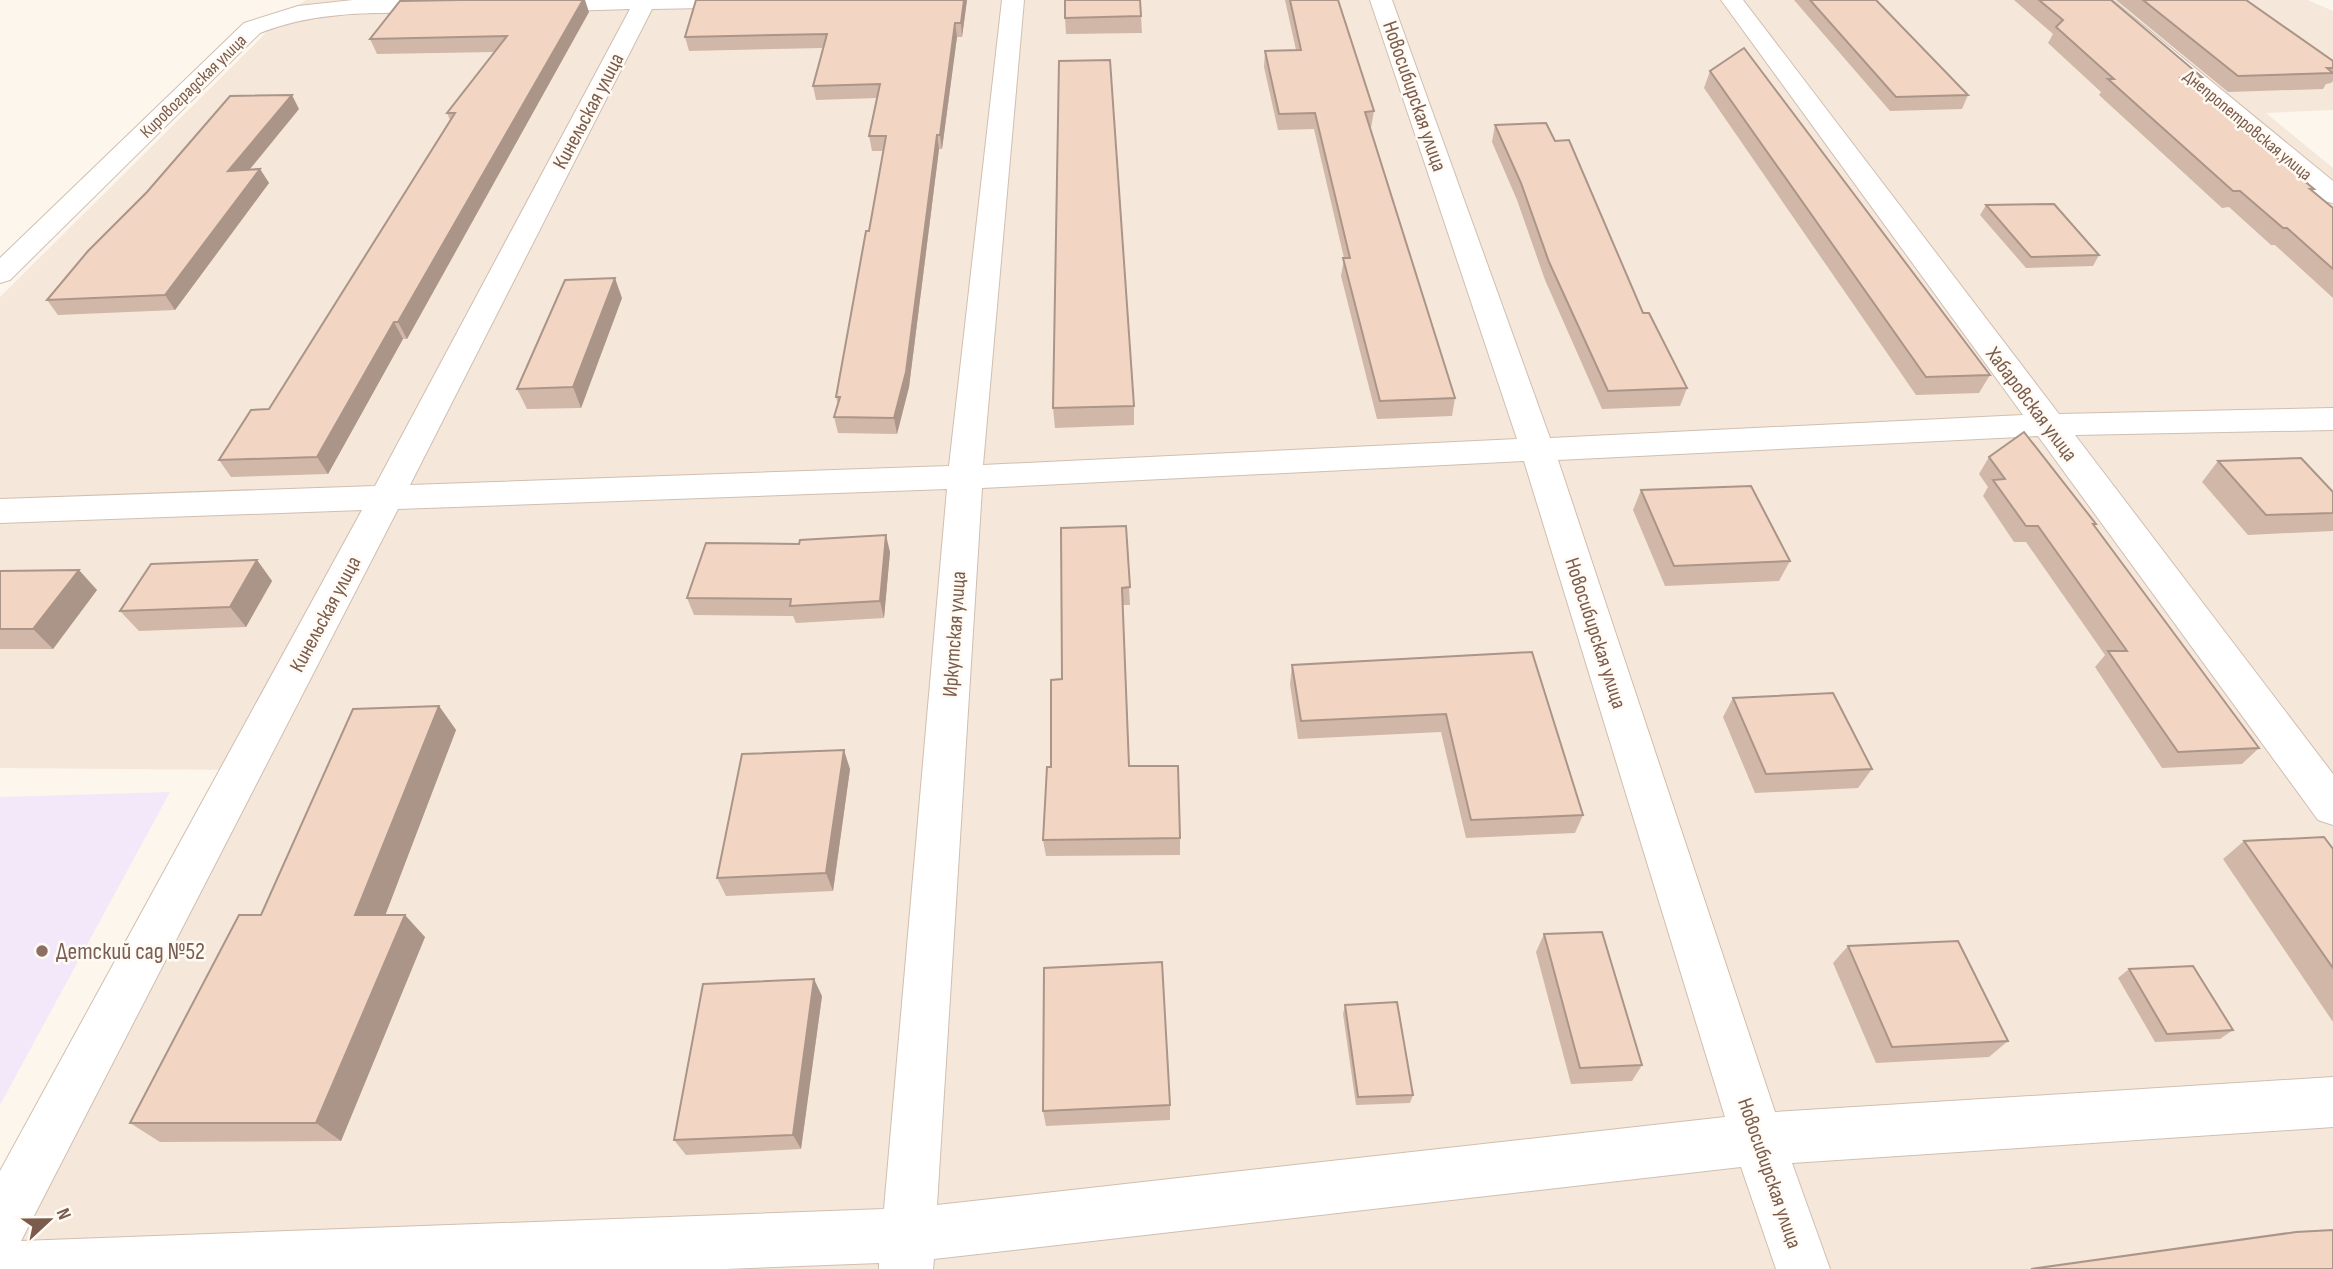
<svg xmlns="http://www.w3.org/2000/svg" width="2333" height="1269" font-family="'Sofia Sans Condensed',sans-serif">
	<rect width="100%" height="100%" fill="#fdf6ec"/>
	<!-- residential -->
	<path fill="#f5e8da" d="M306,0h2002l25,11v99l-67,3 67,55v1101h-2333l238,-499 -238,-2v-471l288,-286z"/>
	<!-- education -->
	<path fill="#f3e8fa" d="M170,792l-170,313v-308z"/>
	<g fill="none" stroke-linecap="round" stroke-linejoin="round">
		<defs>
			<g id="minor">
				<path d="M353,0h96l8,6 -3,5 -8,2c-63,0 -126,-4 -186,20l-250,247 -10,3v-25l244,-235 54,-17z"/>
				<path d="M527,0h240l-3,5 -8,2 -104,2 -242,476 539,-19 53,-466h22l-41,465 534,-26 -147,-439h22l158,438 473,-23 -302,-415h22l316,414 274,-6v22l-258,5 258,339v51l-15,-5 -280,-384 -480,24 217,652 558,-35v50l-541,36 38,106h-54l-35,-102 -807,92 -1,10h-54v-6l-154,6h-725v-98l362,-661 -362,13v-24l375,-13 255,-477 -96,3 -8,-2 -3,-5zM1524,461l201,656 -788,88 45,-717zM947,489l-63,720 -863,32 377,-732z"/>
				<path d="M2088,0h24l221,181v22l-10,-2z"/>
			</g>
		</defs>
		<!-- minor casing -->
		<use href="#minor" stroke="#d1beb0" stroke-width="2"/>
		<!-- minor -->
		<use href="#minor" fill="#fff" fill-rule="evenodd"/>
	</g>
	<!-- wall -->
	<g fill="#d1b7a8">
		<path d="M696,0h271l-5,37h-5l-15,112h-3l-30,238 -12,47 -59,-1 -4,-16 4,-13 -2,-7 33,-166 14,-80h-11l-3,-15 8,-38 -61,2 -3,-14 10,-38 -134,3 -4,-14z"/>
		<path d="M1285,0h53l36,111 -3,17h-1l85,270 -3,18 -75,3 -36,-143 3,-18 -30,-129 -36,1 -14,-63 1,-16 31,-1z"/>
		<path d="M1794,0h82l92,95 -6,14 -72,2z"/>
		<path d="M2014,0h97l91,77 -7,12 119,100 -1,2 20,17v90l-58,-53h-4l-42,-38 -7,1 -123,-113 2,-3 -53,-49 5,-9z"/>
		<path d="M2116,0h130l87,61v20l-2,2 -5,1 -3,5 -95,3z"/>
		<path d="M589,12l-182,327h-4l-75,135 -97,3 -12,-17 50,-51 181,-289 -3,-7 48,-61 -118,2 -7,-15z"/>
		<path d="M1141,16l1,17 -76,1 -1,-16z"/>
		<path d="M1710,71l280,304 -11,18 -63,2 -212,-307z"/>
		<path d="M299,109l-50,60h11l9,14 -94,127 -117,5 -11,-15z"/>
		<path d="M1495,125l148,188 44,75 -7,18 -78,3 -57,-129 -28,-80 -25,-58z"/>
		<path d="M1986,205l113,50 -6,11 -67,2 -46,-53z"/>
		<path d="M622,298l-41,110 -54,1 -10,-20z"/>
		<path d="M1134,406v19l-79,3 -2,-20z"/>
		<path d="M1989,457l107,67 -2,2 165,222 -17,16 -80,4 -67,-101 10,-12 -79,-113h-12l-31,-46 5,-9 -9,-13z"/>
		<path d="M2218,461l115,31v39l-85,4 -46,-53z"/>
		<path d="M1641,490l149,71 -11,20 -114,5 -32,-76z"/>
		<path d="M1126,526l4,79h-7l6,161 51,72v17l-134,1 -3,-16 19,-161z"/>
		<path d="M890,552l-6,66 -88,5 -3,-7 -99,-1 -7,-17z"/>
		<path d="M257,560l15,21 -26,46 -107,4 -19,-20z"/>
		<path d="M0,571l97,19 -44,59h-53z"/>
		<path d="M1532,652l51,163 -8,18 -109,5 -25,-106 -143,7 -8,-55 2,-19z"/>
		<path d="M1733,698l139,71 -14,19 -103,5 -32,-76z"/>
		<path d="M439,706l17,24 -71,185 40,22 -84,204 -181,1 -30,-19 131,-208z"/>
		<path d="M850,769l-17,122 -107,5 -9,-18z"/>
		<path d="M2244,841l89,8v173l-110,-163z"/>
		<path d="M1544,934l98,131 -10,16 -61,3 -35,-132z"/>
		<path d="M1848,946l160,95 -19,16 -113,6 -43,-100z"/>
		<path d="M2129,969l104,61 -13,9 -65,3 -37,-64z"/>
		<path d="M822,996l-21,153 -115,6 -12,-15z"/>
		<path d="M1345,1005l68,90 -3,8 -54,2 -13,-91z"/>
		<path d="M1170,1105v15l-124,6 -3,-15z"/>
	</g>
	<!-- shaded-wall -->
	<g fill="#aa9588">
		<path d="M583,0h2l4,12 -182,327 -9,-17z"/>
		<path d="M964,0h3l-5,37 -1,-14z"/>
		<path d="M955,23l2,14 -15,112 -2,-14z"/>
		<path d="M292,95l7,14 -62,76 -9,-14z"/>
		<path d="M937,135l2,14 -30,238 -12,47 -3,-16z"/>
		<path d="M260,169l9,14 -94,127 -10,-15z"/>
		<path d="M615,278l7,20 -41,110 -8,-21z"/>
		<path d="M394,322l9,17 -75,135 -11,-17z"/>
		<path d="M886,535l4,17 -6,66 -4,-17z"/>
		<path d="M257,560l15,21 -26,46 -16,-20z"/>
		<path d="M79,570l18,20 -44,59 -20,-20z"/>
		<path d="M439,706l17,24 -79,207 -22,-22z"/>
		<path d="M844,750l6,19 -17,122 -7,-18z"/>
		<path d="M405,915l20,22 -84,204 -25,-18z"/>
		<path d="M814,979l8,17 -21,153 -8,-14z"/>
	</g>
	<!-- building -->
	<g fill="#f3d5c3" stroke="#aa9588" stroke-width="2">
		<path d="M460,0h123l-185,322h-4l-77,135 -98,3 32,-50 18,-1 186,-296h-8l60,-77 -137,3 30,-38z"/>
		<path d="M696,0h268l-3,23h-6l-15,112h-3l-31,237 -12,46 -60,-1 6,-20h-4l30,-166h3l17,-95h-17l11,-52 -67,2 14,-52 -142,3z"/>
		<path d="M1065,0h75l1,16 -76,2z"/>
		<path d="M1290,0h48l36,111 -9,1 90,286 -75,3 -37,-143h7l-35,-145 -36,1 -14,-63 36,-1z"/>
		<path d="M1810,0h66l92,95 -72,2z"/>
		<path d="M2039,0h72l91,77 -21,1 133,111h-4l23,19v61l-46,-41h-4l-43,-37h-7l-125,-112h6l-58,-52 7,-7z"/>
		<path d="M2143,0h103l87,61v7h-6l6,5 -95,3z"/>
		<path d="M1744,48l246,327 -64,2 -216,-306z"/>
		<path d="M1110,60l24,346 -81,2 6,-347z"/>
		<path d="M292,95l-64,76 32,-2 -95,126 -118,5 41,-49 59,-59 83,-96z"/>
		<path d="M1546,123l9,18 14,-1 74,173h6l38,75 -79,3 -59,-129 -28,-79 -26,-58z"/>
		<path d="M2054,204l45,51 -68,2 -45,-52z"/>
		<path d="M615,278l-42,109 -56,2 48,-109z"/>
		<path d="M2024,432l72,92h-3l166,224 -81,4 -70,-101h19l-89,-125h-12l-33,-46 12,-1 -16,-22z"/>
		<path d="M2301,458l32,34v21l-67,2 -48,-54z"/>
		<path d="M1751,486l39,75 -116,5 -33,-76z"/>
		<path d="M1126,526l4,61 -8,1 7,178h49l2,72 -137,2 4,-73h4v-87l11,-1 -1,-151z"/>
		<path d="M886,535l-6,66 -90,5 1,-7 -104,-1 19,-55 93,1 1,-4z"/>
		<path d="M257,560l-27,47 -110,4 31,-47z"/>
		<path d="M79,570l-46,59h-33v-58z"/>
		<path d="M1532,652l51,163 -112,5 -25,-106 -145,7 -9,-56z"/>
		<path d="M1833,693l39,76 -106,5 -33,-76z"/>
		<path d="M439,706l-84,209h50l-89,208h-186l109,-208h22l92,-206z"/>
		<path d="M844,750l-18,123 -109,5 25,-124z"/>
		<path d="M2324,837l9,12v119l-89,-127z"/>
		<path d="M1602,932l40,133 -62,3 -36,-134z"/>
		<path d="M1958,941l50,100 -116,6 -44,-101z"/>
		<path d="M1162,962l8,143 -127,6 1,-143z"/>
		<path d="M2193,966l40,64 -66,4 -38,-65z"/>
		<path d="M814,979l-21,156 -119,5 29,-156z"/>
		<path d="M1397,1002l16,93 -55,2 -13,-92z"/>
		<path d="M2333,1230v39h-302l265,-37z"/>
	</g>
	<!-- markers -->
	<circle fill="#8d6e63" stroke="#fffaf3" stroke-width="2.5" cx="42" cy="951" r="7"/>
	<g text-anchor="middle" stroke-width="5" stroke-linejoin="round" paint-order="stroke">
		<!-- far-street labels -->
		<g font-size="18" fill="#7a5c4d" stroke="#fffaf3">
			<text transform="translate(193 86) rotate(-44)" y="6">Кировоградская улица</text>
			<text transform="translate(2248 125) rotate(40)" y="6">Днепропетровская улица</text>
		</g>
		<!-- street labels -->
		<g font-size="21" fill="#7a5c4d" stroke="#fffaf3">
			<text transform="translate(1415 96) rotate(71)" y="7">Новосибирская улица</text>
			<text transform="translate(588 111) rotate(-62)" y="7">Кинельская улица</text>
			<text transform="translate(2032 404) rotate(53)" y="7">Хабаровская улица</text>
			<text transform="translate(325 614) rotate(-62)" y="7">Кинельская улица</text>
			<text transform="translate(1596 633) rotate(72)" y="7">Новосибирская улица</text>
			<text transform="translate(954 634) rotate(-86)" y="7">Иркутская улица</text>
			<text transform="translate(1770 1173) rotate(71)" y="7">Новосибирская улица</text>
		</g>
		<!-- near-education labels -->
		<g font-size="24" fill="#785e54" stroke="#fffaf3" text-anchor="start">
			<text x="56" y="959">Детский сад №52</text>
		</g>
	</g>
	<!-- north arrow -->
	<g transform="translate(49 1220) rotate(68)" stroke="#fffaf3" stroke-width="5" paint-order="stroke">
	<path d="M0-5L12 26L0 18L-12 26Z" fill="#7a5c4d"/>
	<text y="-10" font-size="19" font-weight="bold" text-anchor="middle" fill="#7a5c4d">N</text>
	</g>
</svg>
